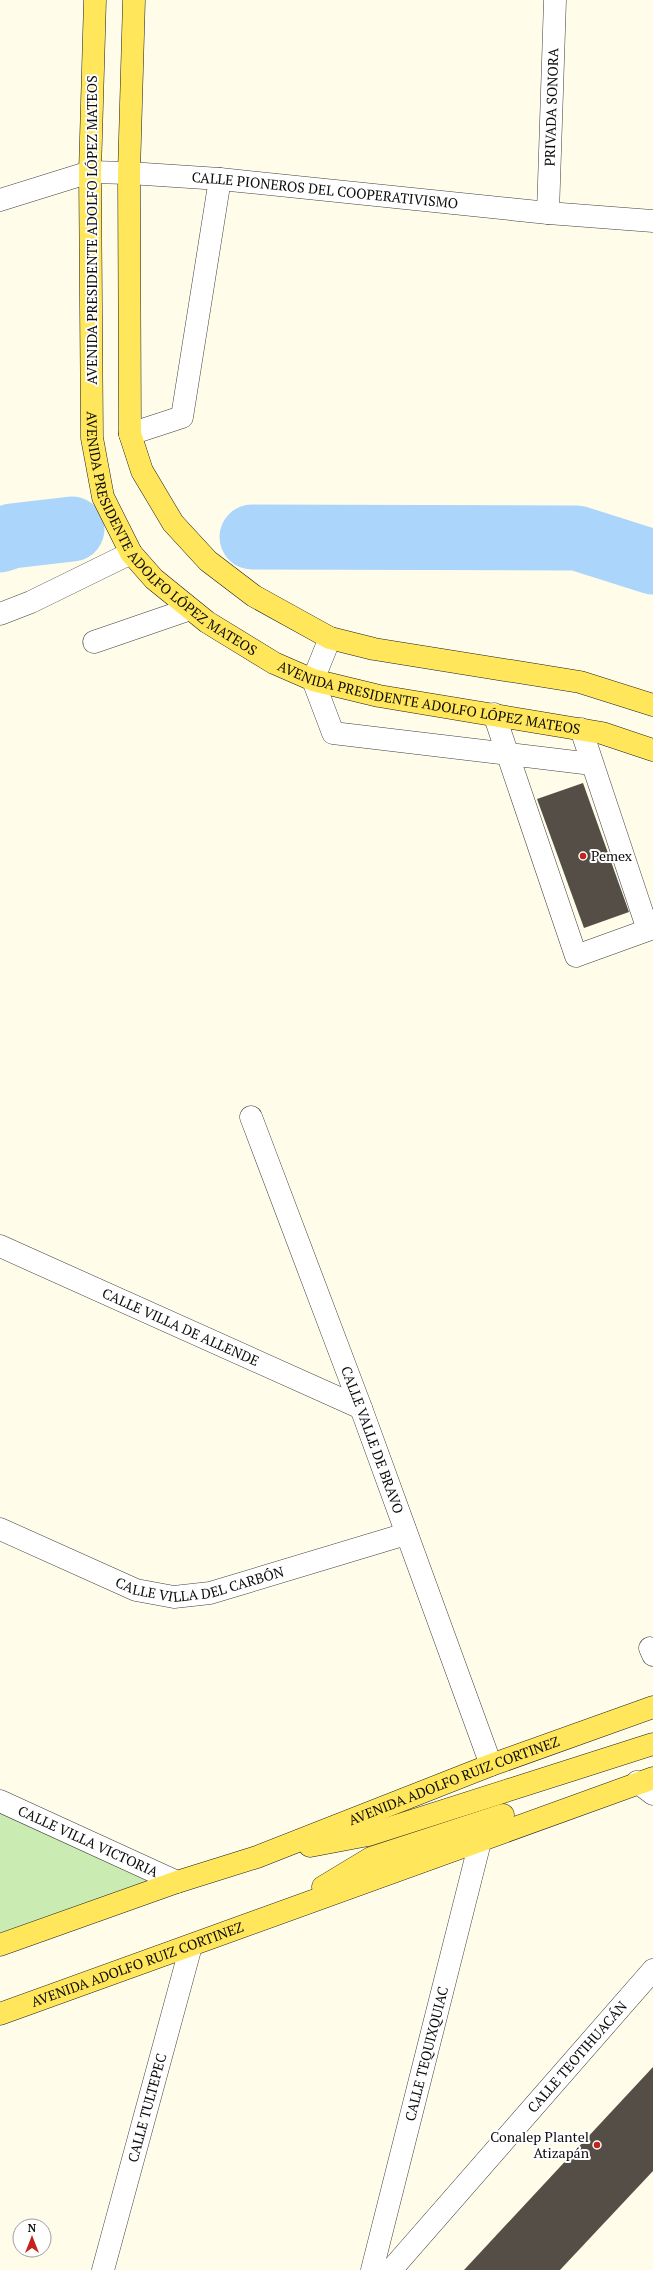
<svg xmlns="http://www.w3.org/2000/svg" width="653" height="2270" font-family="'PT Serif',serif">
	<rect width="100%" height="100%" fill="#fffdea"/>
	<!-- green -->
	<path fill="#caebb2" d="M0,1801l177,81 -177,63z"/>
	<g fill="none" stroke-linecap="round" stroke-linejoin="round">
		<!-- river -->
		<g stroke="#abd5fa" stroke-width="65">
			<path d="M252,537l325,1 76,24"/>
			<path d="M0,540l12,-4 60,-7"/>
		</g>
	</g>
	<!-- building -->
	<g fill="#554e47">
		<path d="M583,783l46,129 -45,16 -47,-129z"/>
		<path d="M653,2067v104l-93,99h-96z"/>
	</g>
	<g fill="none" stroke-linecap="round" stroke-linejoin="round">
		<defs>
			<g id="minor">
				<path id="s1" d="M0,200l90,-28 39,1 91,6 328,34 105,8"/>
				<path id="s2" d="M548,213l7,-213"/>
				<path d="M130,434l52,-17 38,-238"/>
				<path d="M0,614l31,-12 100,-49"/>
				<path d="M330,638l-17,42 20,53 259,31"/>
				<path d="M94,642l96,-33"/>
				<path d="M494,714l82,242 72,-26 -67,-201"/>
				<path id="s3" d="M251,1117l110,291 130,357"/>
				<path id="s4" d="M0,1246l361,162"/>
				<path id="s5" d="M0,1529l136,61 38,7 36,-4 196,-59"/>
				<path d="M650,1648l3,7"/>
				<path d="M637,1782l16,12"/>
				<path id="s6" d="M0,1801l177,81"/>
				<path id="s7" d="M103,2270l88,-324"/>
				<path id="s8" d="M372,2270l109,-432"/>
				<path id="s9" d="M391,2270l262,-300"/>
			</g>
			<g id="major">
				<path id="s10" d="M95,0l-5,172 2,266 11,59 28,56 23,26 53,43 67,41 39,17 66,16 223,37 51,17"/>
				<path d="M134,0l-5,173 1,261 12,37 31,52 35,38 46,35 76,42 44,11 206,33 73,23"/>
				<path d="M310,1846l58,-11 285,-91"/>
				<path d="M323,1887l48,-29 132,-43"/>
				<path id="s11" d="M0,1945l177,-63 80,-25 234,-92 162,-58"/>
				<path id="s12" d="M0,2014l653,-236"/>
			</g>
		</defs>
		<!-- minor casing -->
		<use href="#minor" stroke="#3f3f3f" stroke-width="23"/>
		<!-- major casing -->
		<use href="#major" stroke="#1d1d1d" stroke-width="23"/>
		<!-- minor -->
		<use href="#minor" stroke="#fff" stroke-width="22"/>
		<!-- major -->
		<use href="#major" stroke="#ffe65a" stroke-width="22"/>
	</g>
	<!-- markers -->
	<g fill="#c3241c" stroke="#fff" stroke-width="1.5">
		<circle cx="583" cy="856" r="4"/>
		<circle cx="597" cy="2145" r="4"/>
	</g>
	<g text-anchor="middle" stroke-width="4" stroke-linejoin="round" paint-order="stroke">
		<!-- street labels -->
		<g font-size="14" fill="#0c0c0c" stroke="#fff">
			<text dy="5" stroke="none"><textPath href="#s2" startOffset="106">PRIVADA SONORA</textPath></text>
			<text dy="5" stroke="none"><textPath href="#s1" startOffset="330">CALLE PIONEROS DEL COOPERATIVISMO</textPath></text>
			<text transform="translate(92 230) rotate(-90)" y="5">AVENIDA PRESIDENTE ADOLFO LÓPEZ MATEOS</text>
			<text dy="5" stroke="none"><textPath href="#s10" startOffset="566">AVENIDA PRESIDENTE ADOLFO LÓPEZ MATEOS</textPath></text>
			<text dy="5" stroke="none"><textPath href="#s10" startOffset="902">AVENIDA PRESIDENTE ADOLFO LÓPEZ MATEOS</textPath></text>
			<text dy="5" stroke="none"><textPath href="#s4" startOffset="198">CALLE VILLA DE ALLENDE</textPath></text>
			<text dy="5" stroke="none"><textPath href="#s3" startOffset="345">CALLE VALLE DE BRAVO</textPath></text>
			<text dy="5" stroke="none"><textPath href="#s5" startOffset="214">CALLE VILLA DEL CARBÓN</textPath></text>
			<text dy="5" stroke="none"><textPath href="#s11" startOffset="483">AVENIDA ADOLFO RUIZ CORTINEZ</textPath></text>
			<text dy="5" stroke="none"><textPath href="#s6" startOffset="97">CALLE VILLA VICTORIA</textPath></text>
			<text dy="5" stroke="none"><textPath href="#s12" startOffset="146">AVENIDA ADOLFO RUIZ CORTINEZ</textPath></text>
			<text dy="5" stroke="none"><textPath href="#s8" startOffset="223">CALLE TEQUIXQUIAC</textPath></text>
			<text dy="5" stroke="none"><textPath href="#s9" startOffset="283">CALLE TEOTIHUACÁN</textPath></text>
			<text dy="5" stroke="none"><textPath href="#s7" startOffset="168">CALLE TULTEPEC</textPath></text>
		</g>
		<!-- poi labels -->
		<g font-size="14" fill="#0c0c0c" stroke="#fff" text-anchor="start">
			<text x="591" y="861">Pemex</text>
			<text x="589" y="2142" text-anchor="end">Conalep Plantel<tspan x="589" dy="16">Atizapán</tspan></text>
		</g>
	</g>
	<!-- north arrow -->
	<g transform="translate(32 2238)"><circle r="19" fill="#ffffff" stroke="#9e9e9e"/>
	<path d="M0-3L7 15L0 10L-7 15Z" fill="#c3241c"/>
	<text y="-6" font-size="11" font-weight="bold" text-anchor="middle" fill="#0c0c0c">N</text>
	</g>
</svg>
